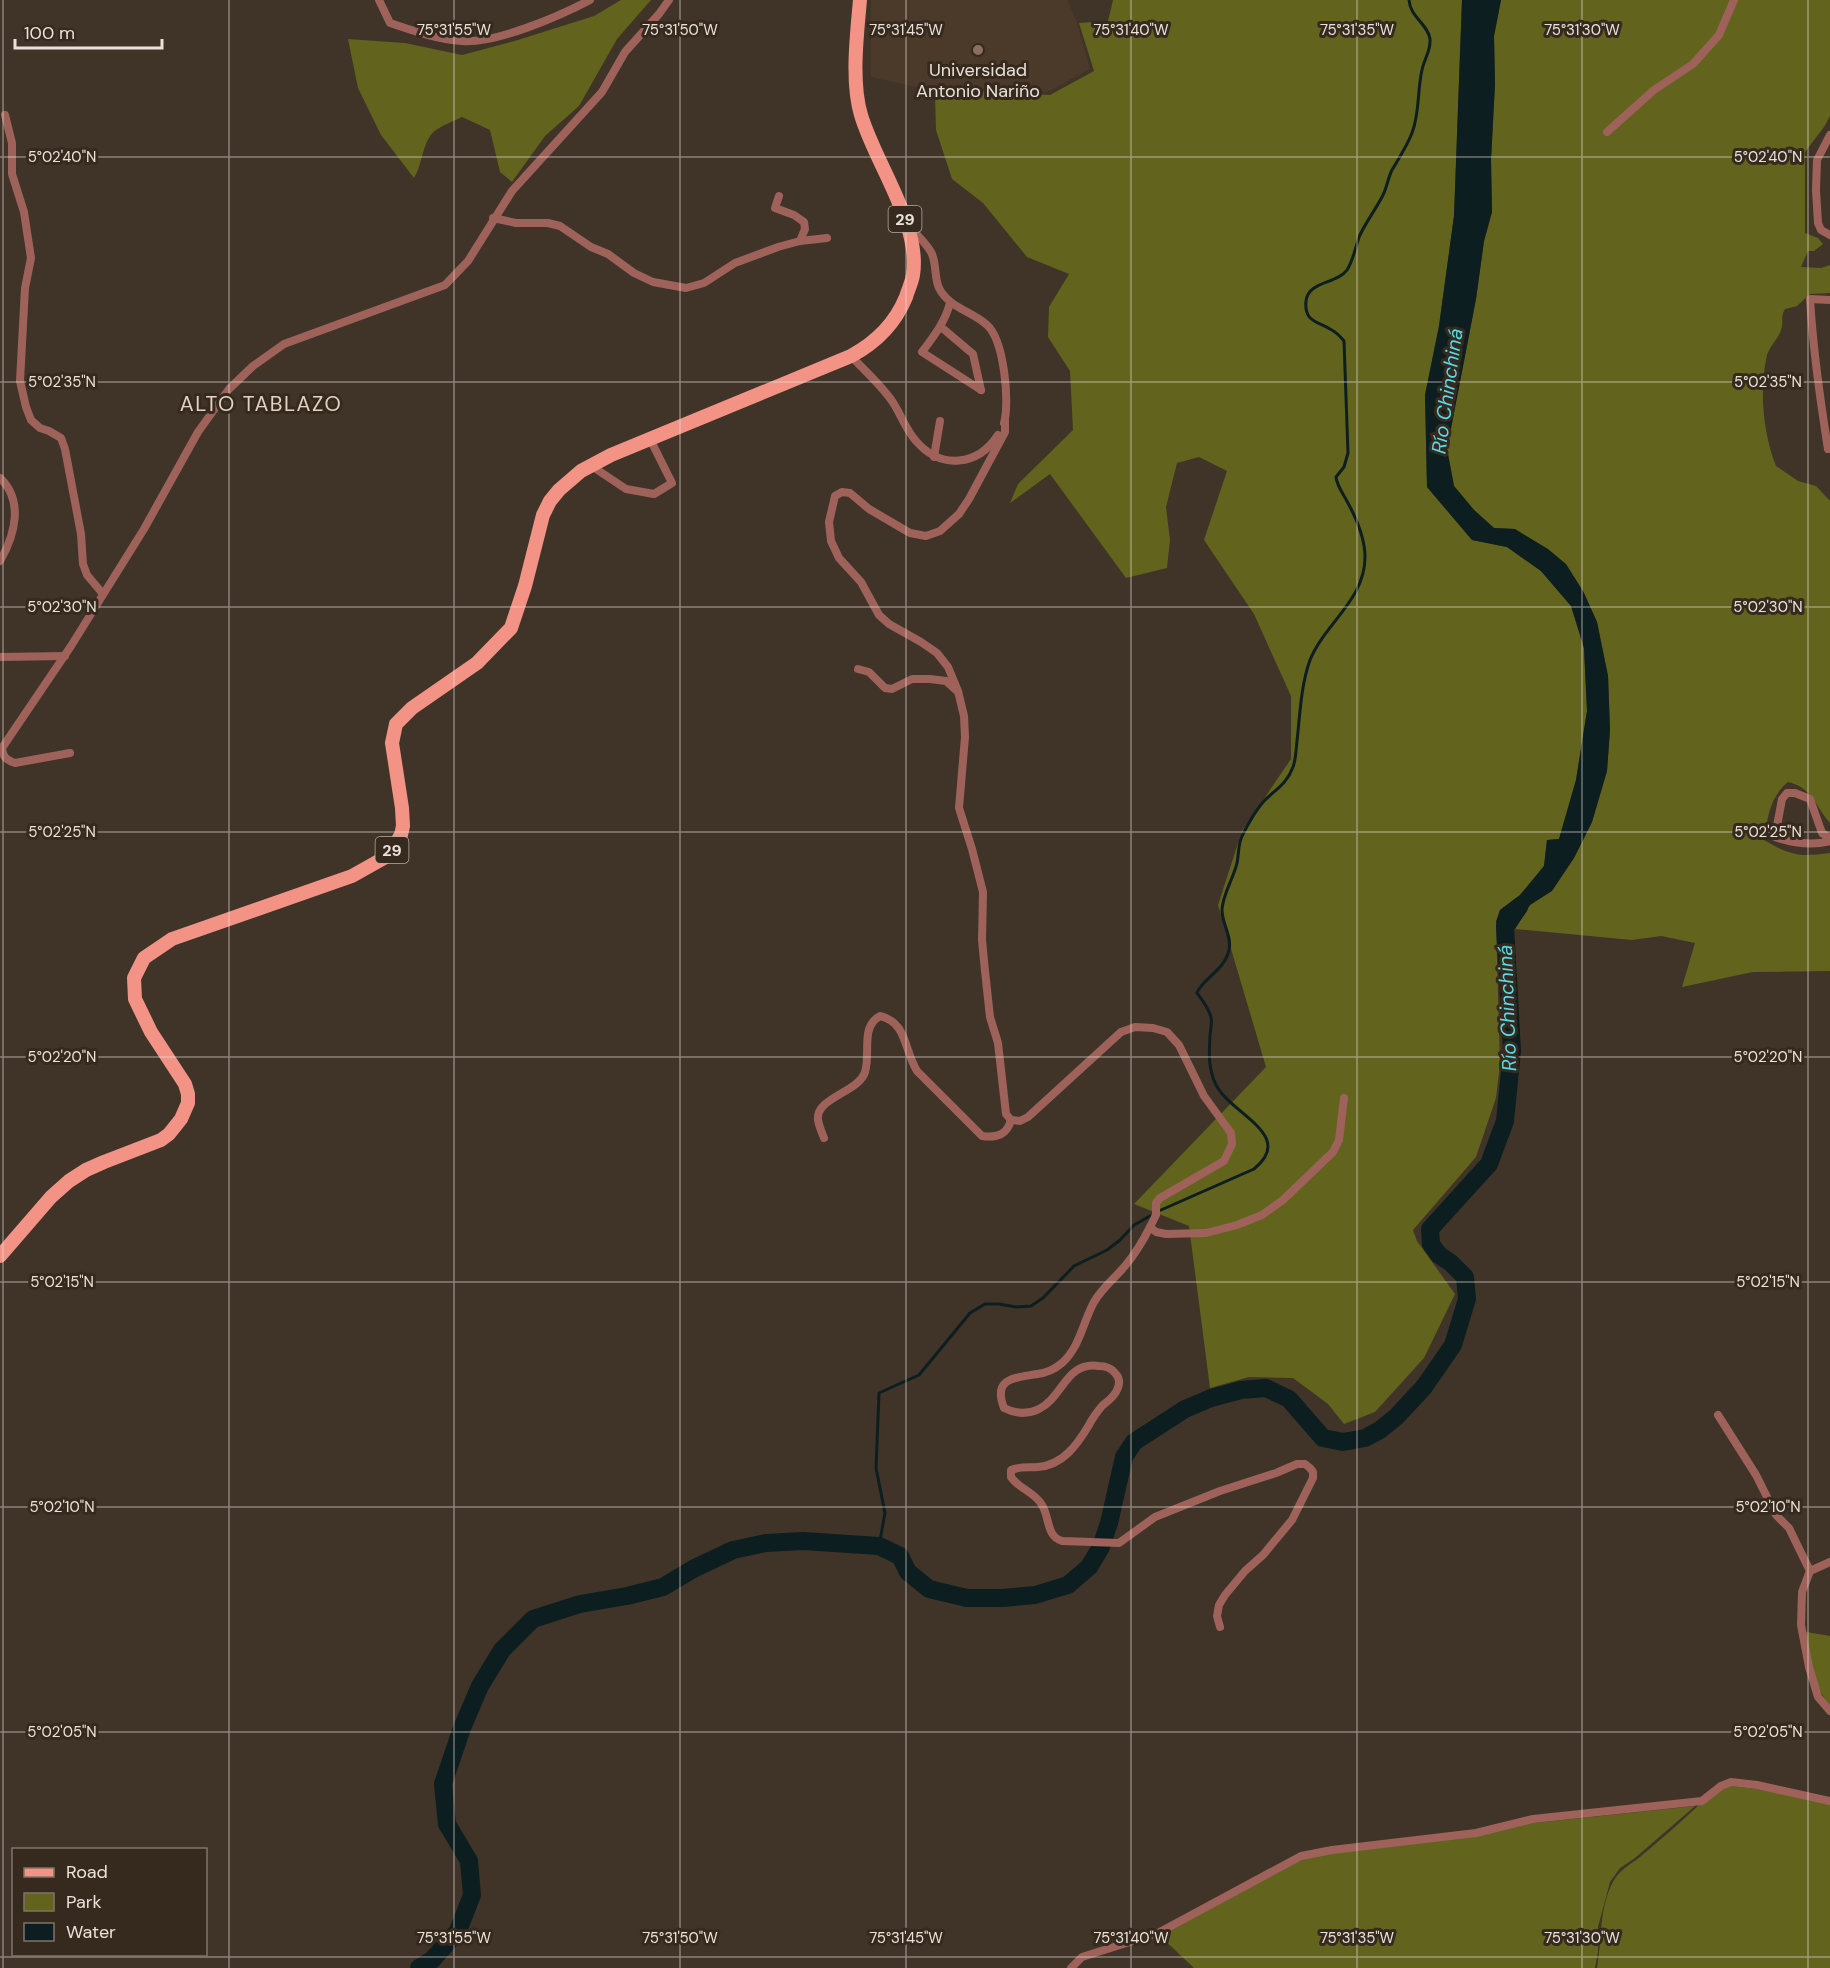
<svg xmlns="http://www.w3.org/2000/svg" width="1830" height="1968" font-family="'DM Sans',sans-serif">
	<rect width="100%" height="100%" fill="#403428"/>
	<!-- built -->
	<path fill="#4b3a29" d="M871,0h196l9,20 14,49 -43,23 -68,-4 -63,-1 -45,-10z"/>
	<!-- green -->
	<g fill="#62631d">
		<path d="M621,0h30l-34,39 -38,67 -34,30 -33,46 -12,-10 -10,-42 -28,-13c-8,4 -19,8 -26,13 -14,10 -13,34 -22,48l-33,-43 -23,-47 -10,-49 57,4 57,12 56,-15 76,-24z"/>
		<path d="M1113,0h349l-8,216 -15,110 -14,69 2,92 45,53 35,7 34,24 30,35 13,42 3,63 -11,69 -17,59 -12,1 -3,26 -24,29 -20,15 -4,12 4,142 -4,34 -20,59 -63,73 4,11 38,53 -31,64 -49,54 -31,12 -16,-20 -35,-26 -44,-1 -39,11 -21,-162 -55,-22 132,-137 -48,-162 24,-74 49,-72v-63l-37,-82 -50,-74 23,-69 -28,-14 -22,6 -11,44 4,33 -3,28 -41,10 -76,-104 -40,29 8,-19 55,-54 -3,-59 -22,-34 1,-30 20,-33 -42,-17 -44,-54 -31,-24 -16,-49 -1,-36 40,-3 75,4 44,-24 -15,-48 29,-2z"/>
		<path d="M1501,0h329v116l-6,11 -19,25v81l13,5 5,6 -9,7h-6l-7,16 20,1 9,-3v28l-20,1 -13,12 -12,3c-4,7 -2,10 -3,17 -1,10 -12,19 -15,29 -8,35 -4,78 9,111l22,15 18,5 14,15v322c-15,-17 -17,-35 -42,-41 -19,16 -20,35 -24,58 27,16 36,17 66,13v118l-77,1 -71,15 13,-44 -34,-7 -29,4 -117,-11 15,-24 22,-15 22,-32 18,-36 15,-51 3,-41 -2,-54 -11,-54 -14,-31 -68,-62 -21,-1 -20,-18 -20,-24 -7,-37 29,-150 8,-58 8,-29 -1,-52 4,-76 -1,-48z"/>
		<path d="M1806,1632l24,4v70c-17,-20 -20,-49 -24,-74z"/>
		<path d="M1731,1786l26,3 73,15v164h-233c5,-27 2,-61 16,-86 6,-12 17,-17 27,-25 20,-17 40,-34 59,-52h4l20,-16z"/>
		<path d="M1695,1806l-60,52 -15,10 -10,14 -12,45v25l-3,16h-401l-34,-32 143,-77 32,-6 199,-30z"/>
	</g>
	<!-- water -->
	<path fill="#0d1e20" d="M1462,0h39l-7,36 1,48 -4,76 1,52 -8,29 -8,58 -29,150 7,37 20,24 20,18 21,1 33,20 18,15 17,27 14,31 11,54 2,54 -3,41 -15,51 -18,36 -22,33 -22,14 -15,24 -19,-7 4,-12 20,-15 24,-29 3,-26 12,-1 17,-59 11,-69 -3,-63 -13,-42 -30,-35 -34,-24 -35,-7 -45,-53 -2,-92 14,-69 15,-110z"/>
	<g fill="none" stroke-linecap="round" stroke-linejoin="round">
		<!-- stream -->
		<g stroke="#0d1e20" stroke-width="3">
			<path d="M1161,1210l93,-41c42,-34 -22,-54 -38,-84 -8,-16 -7,-33 -6,-50 1,-6 2,-13 1,-18 -3,-10 -8,-16 -14,-24 4,-13 28,-23 32,-43 3,-14 -7,-26 -7,-40 0,-14 12,-33 15,-47 2,-10 1,-18 5,-27 6,-12 13,-25 22,-35 11,-11 23,-17 29,-34 3,-8 3,-18 4,-26 3,-27 4,-56 13,-81 15,-37 55,-60 55,-103 0,-17 -8,-37 -16,-52 -4,-9 -12,-18 -13,-28l8,-10 4,-14 -4,-112c-4,-5 -8,-9 -14,-12 -13,-8 -26,-7 -24,-28 2,-20 31,-17 41,-31 7,-11 8,-23 13,-35 6,-13 16,-26 23,-40 4,-8 5,-17 9,-25 7,-12 15,-24 20,-37 8,-21 5,-42 10,-63 2,-11 9,-19 8,-31 -2,-15 -20,-22 -21,-39"/>
			<path d="M879,1546l6,-33 -9,-45 3,-75 40,-18 51,-62 15,-9h14l17,3 15,-1 12,-8 31,-32 33,-16 13,-10 14,-15 16,-9"/>
		</g>
		<!-- river -->
		<path stroke="#0d1e20" stroke-width="18" d="M419,1968l13,-8 26,-29 14,-36 -3,-34 -22,-37 -4,-40 19,-56 18,-42 22,-36 31,-31 47,-15 47,-8 36,-9 30,-18 40,-19 33,-7 37,-2 76,5 21,10 8,16 21,17 38,9h36l32,-3 33,-10 21,-18 12,-20 8,-24 15,-66 10,-15 51,-33 26,-11 30,-8 25,-2 23,11 34,39 20,4 22,-4 15,-8 16,-13 28,-30 29,-42 14,-46 -2,-22 -14,-14 -12,-8 -8,-11 -1,-15 59,-65 16,-43 7,-70 -7,-125 14,-19"/>
		<!-- minor -->
		<g stroke="#9e625a" stroke-width="8">
			<path d="M379,0l11,23c24,8 46,16 72,18 33,3 98,-25 128,-41"/>
			<path d="M5,115l7,28v31l12,38 7,46 -6,30 -5,93 6,26 5,13 9,8 9,3 12,7 4,11 16,85 2,30 4,11 16,19"/>
			<path d="M1607,132l47,-42 39,-26 26,-29 15,-35"/>
			<path d="M1830,135l-13,25 -1,30 2,33 3,7 9,5"/>
			<path d="M779,196l-4,12 19,7 10,7 1,7 -5,12"/>
			<path d="M493,218l23,5h32l12,3 31,21 17,7 26,19 19,9 33,6 18,-5 31,-20 43,-16 22,-6 27,-3"/>
			<path d="M910,227c7,8 16,16 21,25 6,11 3,26 8,36 10,20 33,23 48,37 17,15 23,77 17,98"/>
			<path d="M1830,300l-20,-1c3,51 10,100 18,150h2"/>
			<path d="M950,303c-5,19 -16,33 -28,49l59,38"/>
			<path d="M941,327l32,27 8,36"/>
			<path d="M851,356c13,14 30,29 41,45 9,13 13,28 24,40 25,29 62,25 82,-6"/>
			<path d="M1005,420v12l-36,67 -10,15 -19,17 -14,5 -16,-3 -41,-24 -19,-16 -8,-1 -7,4 -6,26 2,19 8,17 22,24 18,33 10,9 32,18 16,11 11,14 10,24 6,25 1,21 -6,71 13,41 11,43 -1,48 3,31 5,46 8,26 8,71 5,6 9,1 8,-4 93,-85 14,-5 18,1 14,4 12,13 25,51 27,37 1,11 -8,17 -64,37 -4,5v12l-6,12 6,5 10,2 40,-1 31,-8 25,-10 21,-15 50,-48 6,-12 5,-42"/>
			<path d="M934,457l6,-36"/>
			<path d="M590,465l36,24 28,5 18,-11 -22,-44"/>
			<path d="M0,478c24,23 15,57 0,83"/>
			<path d="M0,657l65,-1"/>
			<path d="M858,669l11,3 16,16 7,1 20,-10h18l16,2 10,9"/>
			<path d="M70,753l-55,10c-9,-3 -12,-6 -13,-15l69,-102 73,-117 54,-97 31,-43 24,-23 31,-22 161,-59 23,-24 44,-70 90,-99 23,-40 34,-38 10,-14"/>
			<path d="M1830,838l-8,-5 -12,-34 -15,-6h-8l-5,6 -7,38c18,6 36,9 55,4"/>
			<path d="M824,1138c-2,-5 -5,-12 -6,-18 -3,-22 41,-28 47,-48 6,-19 -5,-45 15,-56 27,6 24,34 37,55l65,65c15,2 25,-1 29,-16"/>
			<path d="M1150,1227c-7,14 -15,27 -25,39 -10,12 -23,22 -31,36 -11,20 -14,45 -32,61 -7,6 -16,10 -25,11 -21,4 -45,3 -33,34 12,6 23,7 35,1 24,-12 27,-48 60,-43 5,0 12,2 16,7 5,5 5,11 2,17 -3,7 -9,11 -15,16 -5,6 -10,13 -13,19 -12,20 -26,40 -51,42 -10,1 -17,-1 -27,3v7c8,12 24,15 31,28 8,13 4,31 20,36l57,2 36,-26 65,-26 56,-18 21,-9h8l5,4 3,4v6l-21,42 -29,35 -18,16 -20,24 -6,10 -2,11 3,11"/>
			<path d="M1718,1415l38,60 20,40 13,13 21,43"/>
			<path d="M1830,1562l-20,9 -8,21 -1,33 8,42 9,30 12,14"/>
			<path d="M1071,1968l11,-11 76,-24 143,-77 31,-6 144,-17 57,-14 169,-18 19,-15 10,-4 26,3 73,16"/>
		</g>
		<!-- primary -->
		<path stroke="#f39386" stroke-width="14" d="M0,1256l51,-59 18,-16 17,-11 18,-8 57,-22 8,-6 12,-15 7,-16v-9l-3,-10 -34,-52 -16,-33 -1,-21 10,-20 28,-19 180,-63 32,-18 7,-7 10,-16 2,-9 -1,-18 -10,-65 4,-19 16,-16 65,-45 34,-35 14,-42 18,-71 7,-14 9,-11 22,-19 30,-16 240,-99c26,-14 44,-32 55,-59 2,-7 6,-15 7,-22 8,-51 -38,-112 -52,-160 -10,-33 -4,-81 -1,-115"/>
	</g>
	<!-- ticks -->
	<path fill="none" stroke="#eae2da" stroke-width="1.5" stroke-opacity="0.45" d="M3,0v1968M229,0v1968M454,0v1968M680,0v1968M906,0v1968M1131,0v1968M1357,0v1968M1582,0v1968M1808,0v1968M0,157h1830M0,382h1830M0,607h1830M0,832h1830M0,1057h1830M0,1282h1830M0,1507h1830M0,1732h1830M0,1957h1830"/>
	<!-- markers -->
	<circle fill="#8d6e63" stroke="#362a1e" stroke-width="2" cx="978" cy="50" r="6"/>
	<g text-anchor="middle" stroke-width="6" stroke-linejoin="round" paint-order="stroke">
		<!-- shield labels -->
		<g fill="#362a1e" stroke="#b4aba2" stroke-width="1.5">
			<rect x="888.5" y="206" width="33" height="26" rx="4.5"/>
			<rect x="375.5" y="837" width="33" height="26" rx="4.5"/>
		</g>
		<g font-size="16" font-weight="bold" fill="#eae2da">
			<text x="905" y="225">29</text>
			<text x="392" y="856">29</text>
		</g>
		<!-- poi labels -->
		<g font-size="18" fill="#eae2da" stroke="#362a1e">
			<text x="978" y="76">Universidad<tspan x="978" dy="21">Antonio Nariño</tspan></text>
		</g>
		<!-- water labels -->
		<g font-size="20" font-style="italic" fill="#55dbeb" stroke="#362a1e">
			<text transform="translate(1447 391) rotate(-82)" y="7">Río Chinchiná</text>
			<text transform="translate(1507 1008) rotate(-92)" y="7">Río Chinchiná</text>
		</g>
		<!-- quarter labels -->
		<g font-size="21" letter-spacing="1.5" fill="#e1d2c3" stroke="#362a1e">
			<text x="261" y="411">ALTO TABLAZO</text>
		</g>
	</g>
	<g font-size="15" text-anchor="middle" fill="#eae2da" stroke="#362a1e" stroke-width="6" stroke-linejoin="round" paint-order="stroke">
		<text x="454" y="35">75°31'55"W</text>
		<text x="680" y="35">75°31'50"W</text>
		<text x="906" y="35">75°31'45"W</text>
		<text x="1131" y="35">75°31'40"W</text>
		<text x="1357" y="35">75°31'35"W</text>
		<text x="1582" y="35">75°31'30"W</text>
		<text x="62" y="162">5°02'40"N</text>
		<text x="1768" y="162">5°02'40"N</text>
		<text x="62" y="387">5°02'35"N</text>
		<text x="1768" y="387">5°02'35"N</text>
		<text x="62" y="612">5°02'30"N</text>
		<text x="1768" y="612">5°02'30"N</text>
		<text x="62" y="837">5°02'25"N</text>
		<text x="1768" y="837">5°02'25"N</text>
		<text x="62" y="1062">5°02'20"N</text>
		<text x="1768" y="1062">5°02'20"N</text>
		<text x="62" y="1287">5°02'15"N</text>
		<text x="1768" y="1287">5°02'15"N</text>
		<text x="62" y="1512">5°02'10"N</text>
		<text x="1768" y="1512">5°02'10"N</text>
		<text x="62" y="1737">5°02'05"N</text>
		<text x="1768" y="1737">5°02'05"N</text>
		<text x="454" y="1943">75°31'55"W</text>
		<text x="680" y="1943">75°31'50"W</text>
		<text x="906" y="1943">75°31'45"W</text>
		<text x="1131" y="1943">75°31'40"W</text>
		<text x="1357" y="1943">75°31'35"W</text>
		<text x="1582" y="1943">75°31'30"W</text>
	</g>
	<!-- legend -->
	<rect x="12" y="1848" width="195" height="108" fill="#362a1e" stroke="#7e7469" stroke-width="1.5"/>
	<rect x="24" y="1868" width="30" height="9" fill="#f39386" stroke="#7e7469" stroke-width="1.5"/>
	<text x="66" y="1878" font-size="18" fill="#eae2da">Road</text>
	<rect x="24" y="1893" width="30" height="18" fill="#62631d" stroke="#7e7469" stroke-width="1.5"/>
	<text x="66" y="1908" font-size="18" fill="#eae2da">Park</text>
	<rect x="24" y="1923" width="30" height="18" fill="#0d1e20" stroke="#7e7469" stroke-width="1.5"/>
	<text x="66" y="1938" font-size="18" fill="#eae2da">Water</text>
	<!-- scale -->
	<path d="M15 39v9h147v-9" fill="none" stroke="#eae2da" stroke-width="3"/>
	<text x="24" y="39" font-size="18" fill="#eae2da" stroke="#362a1e" stroke-width="4.5" paint-order="stroke">100 m</text>
</svg>
